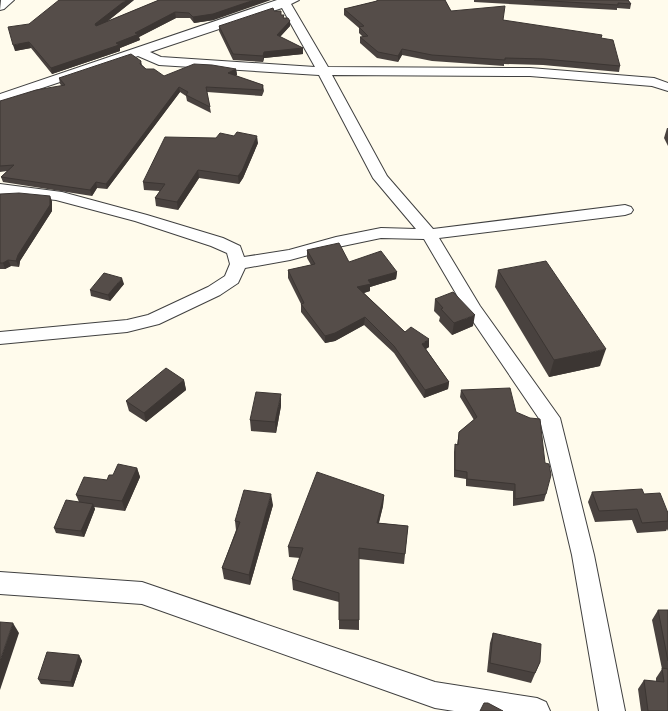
<svg xmlns="http://www.w3.org/2000/svg" width="668" height="711" font-family="Literata,serif">
	<rect width="100%" height="100%" fill="#fffbec"/>
	<g fill="none" stroke-linecap="round" stroke-linejoin="round">
		<defs>
			<g id="street">
				<path d="M1,0h13l-10,9 -4,1z"/>
				<path d="M277,0h22l-8,4 37,63 202,1 124,10 14,5v8l-16,-5 -122,-10 -198,-1 55,101 46,53 192,-24 6,2 2,3 -2,3 -6,2 -186,23 41,68 80,112 34,137 31,156h-26l-27,-156 -32,-135 -72,-106 -44,-75 -43,-1 -43,9 -48,13 -45,8 -7,15 -18,12 -61,29 -32,8 -127,12v-12l127,-12 21,-5 60,-28 17,-11 5,-12 -3,-11 -16,-7 -76,-25 -79,-21 -56,-6v-10l62,8 85,23 76,23 17,8 4,11 45,-7 47,-13 45,-9 35,1 -43,-51 -54,-103 -160,-10 -21,-9 -138,46v-8zM282,8l33,59 -154,-10 -11,-5z"/>
				<path d="M0,572l142,10 293,100 102,16 9,4 4,9h-96l-19,-3 -293,-104 -142,-10z"/>
			</g>
		</defs>
		<!-- street casing -->
		<use href="#street" stroke="#404040" stroke-width="2"/>
		<!-- street -->
		<use href="#street" fill="#fff" fill-rule="evenodd"/>
	</g>
	<!-- wall -->
	<g fill="#49423f">
		<path d="M134,0l-26,21 51,-21 55,20 -20,3 -4,-5h-14l-37,19 1,3 -20,8v3l-68,23 -21,-26 -16,3 14,-27z"/>
		<path d="M377,0h68l6,11 150,27 19,28 -1,6 -76,-7 -39,-1v2l-72,-5 -30,-6 -4,7 -21,-4 -17,-15v-6h3l-4,-4v-5l-15,-13v-6l33,-8z"/>
		<path d="M474,0h154l3,4 -1,5 -13,-1v2l-143,-8z"/>
		<path d="M274,11h7v4l3,3 6,3v5l-10,11 23,11v6l-39,4 -1,4 -30,-2 -14,-29v-5z"/>
		<path d="M141,61l1,4 4,4 18,7 72,-7 1,6 -1,1 27,9 1,6 -2,5 -55,-4 4,21 -24,-12 -1,-5 -6,-4 -73,97 -10,-1 -5,8 -89,-14 -2,-5 6,-6 -7,1v-71l62,-15 -2,-2 -1,-6z"/>
		<path d="M667,128h1v18l-4,-8z"/>
		<path d="M258,143l-15,35 -4,6 -40,-6 -21,32 -22,-4 -1,-8 5,-7 -16,-1 -1,-8z"/>
		<path d="M0,194l52,7v10l-32,50 -1,6 -8,-1 -6,3h-5z"/>
		<path d="M307,250l42,12 48,10 -1,7 -26,8v4l-6,2 41,39 24,15 -3,2 23,33 -1,7 -24,9 -30,-45 -30,-28 -29,16 -10,2 -24,-31v-8l-13,-26v-8l23,-5 -4,-7z"/>
		<path d="M498,270l102,96 -51,11 -54,-90z"/>
		<path d="M124,284l-14,17 -19,-5 -1,-6z"/>
		<path d="M435,299l38,27 -21,9 -13,-14 1,-4 -6,-6z"/>
		<path d="M184,380l2,10 -40,32 -17,-11 -3,-10z"/>
		<path d="M461,390l55,22 30,82 -2,7 -31,5v-15l-47,-5v-7l-12,-2v-25l1,-8 2,1 2,-13 15,-12 -14,-23z"/>
		<path d="M281,406l-5,27 -25,-2 -1,-11z"/>
		<path d="M137,468l3,9 -15,34 -31,-4 1,2 -11,28 -28,-4 -2,-5 25,-26 -3,-7 31,-15 6,-5z"/>
		<path d="M592,492l52,2 24,19v18l-1,-2 -1,2 -29,2 -5,-13 -37,2 -7,-20z"/>
		<path d="M384,495l-1,11 -4,17 29,3 -4,38 -45,-5v71l-20,-1v-27l-46,-12 -1,-11 8,-21 -11,-1 -1,-10z"/>
		<path d="M273,505l-23,80 -26,-6 -2,-11 14,-38 -1,-9z"/>
		<path d="M658,610h10v101h-27l-3,-22 6,-9 12,2v-4l6,-9 -10,-49z"/>
		<path d="M493,633l47,29 -9,21 -44,-11 3,-29z"/>
		<path d="M79,655l3,6 -9,26 -32,-3 -3,-5z"/>
	</g>
	<!-- shaded-wall -->
	<g fill="#3c3633">
		<path d="M126,0h8l-38,30 -1,-6z"/>
		<path d="M254,0h17l-57,20 -20,3 -1,-6z"/>
		<path d="M175,12l1,6 -37,19 1,3 -20,8v3l-68,23 -1,-6 65,-25z"/>
		<path d="M290,21v5l-13,14v-5z"/>
		<path d="M29,42l2,6 -16,3 -2,-6z"/>
		<path d="M303,48v6l-39,4 -1,4v-6l1,-4z"/>
		<path d="M402,49v6l-4,7v-6z"/>
		<path d="M236,69l1,6 -9,3v-5z"/>
		<path d="M179,87l1,5 -73,97 -1,-5z"/>
		<path d="M257,136l1,7 -15,35 -4,6 -1,-8z"/>
		<path d="M198,170l1,8 -21,32 -1,-8z"/>
		<path d="M96,182l1,6 -5,8 -2,-6z"/>
		<path d="M50,196l2,5v10l-32,50 -1,6 -3,-6 2,-6z"/>
		<path d="M8,260l3,6 -6,3 -2,-6z"/>
		<path d="M397,272l-1,7 -26,8v4l-13,4v-8l11,-7z"/>
		<path d="M122,278l2,6 -14,17 -2,-6z"/>
		<path d="M475,315l-2,11 -21,9 2,-12z"/>
		<path d="M365,317l-1,8 -29,16 -10,2v-7z"/>
		<path d="M429,339v8l-7,4v-7z"/>
		<path d="M606,349l-6,17 -51,11 5,-17z"/>
		<path d="M184,380l2,10 -40,32 -2,-9z"/>
		<path d="M449,382l-1,7 -24,9 1,-8z"/>
		<path d="M281,394v12l-5,27 -1,-11z"/>
		<path d="M137,468l3,9 -15,34 -3,-10z"/>
		<path d="M271,494l2,11 -23,80 -1,-10z"/>
		<path d="M384,495l-1,11 -7,27 1,-10z"/>
		<path d="M93,504l2,5 -11,28 -3,-6z"/>
		<path d="M13,623l6,10 -19,57v-29z"/>
		<path d="M79,655l3,6 -9,26 -2,-5z"/>
	</g>
	<!-- building -->
	<g fill="#554d49" stroke="#3c3633">
		<path d="M59,0h67l-31,24 1,2 63,-26h95l-41,14 -20,3 -4,-4 -14,-1 -40,21 4,1 -23,9 3,2 -68,23 -22,-26 -16,3 -5,-18 21,-3z"/>
		<path d="M377,0h68l6,11 54,-5 -2,14 99,15 -1,3 12,2 7,26 -76,-7 -39,-1v2l-73,-5 -30,-6 -4,7 -20,-4 -18,-15 8,-1 -9,-9 5,-1 -20,-17 33,-8z"/>
		<path d="M534,0h94l3,4 -13,-1v2z"/>
		<path d="M273,8l1,3h7v4h3l-1,3h5l2,3 -13,14 26,13 -39,4 -1,4 -30,-2 -14,-28z"/>
		<path d="M131,54l10,7 -1,3 6,5h8l10,7 30,-12 18,1 24,4 -8,4 35,12 -1,5 -56,-3 4,20 -24,-12 2,-3 -9,-5 -73,97 -10,-2 -6,8 -89,-13 13,-12 -14,1v-65l36,-11 29,-5 -6,-7z"/>
		<path d="M237,132l20,4 -15,35 -4,5 -40,-6 -21,32 -22,-4 10,-14 -22,-2 22,-45 51,1 4,-5 14,3z"/>
		<path d="M19,193l31,3v9l-32,50 -2,6 -8,-1 -5,3h-3v-69z"/>
		<path d="M339,243l10,19 32,-11 16,21 -29,8 3,4 -14,3 48,45 6,-5 18,12 -7,5 27,38 -24,8 -31,-44 -29,-29 -30,16 -10,3 -24,-32 3,-1 -16,-33 27,-6 -8,-14z"/>
		<path d="M546,261l60,88 -52,11 -56,-90z"/>
		<path d="M104,273l18,5 -14,17 -18,-5z"/>
		<path d="M453,292l22,23 -21,8 -13,-14 2,-1 -8,-9z"/>
		<path d="M166,368l18,12 -40,33 -18,-12z"/>
		<path d="M510,388l6,24 14,6 10,1 5,44 4,1 2,11 -5,19 -31,5v-15l-48,-5v-7l-12,-2v-26l3,1 1,-13 18,-15 -16,-27z"/>
		<path d="M256,392l25,2 -6,28 -25,-2z"/>
		<path d="M118,464l19,4 -15,33 -46,-6 8,-18 23,3 2,-5h4z"/>
		<path d="M317,472l67,23 -7,28 31,3 -3,28 -46,-6v72h-20v-27l-47,-14 11,-31 -15,-1z"/>
		<path d="M642,489l2,5 16,-1 8,20v8l-26,2 -5,-14 -38,2 -7,-19z"/>
		<path d="M244,490l27,4 -22,81 -27,-7 18,-46 -5,-1z"/>
		<path d="M66,500l27,4 -12,27 -27,-3z"/>
		<path d="M658,610h10v51z"/>
		<path d="M0,622l13,1 -13,38z"/>
		<path d="M493,633l48,11 -1,18 -5,11 -45,-10z"/>
		<path d="M47,652l32,3 -8,27 -33,-3z"/>
		<path d="M662,668l6,1v42h-20l-4,-31 20,2z"/>
		<path d="M484,703h4l15,8h-23z"/>
	</g>
</svg>
